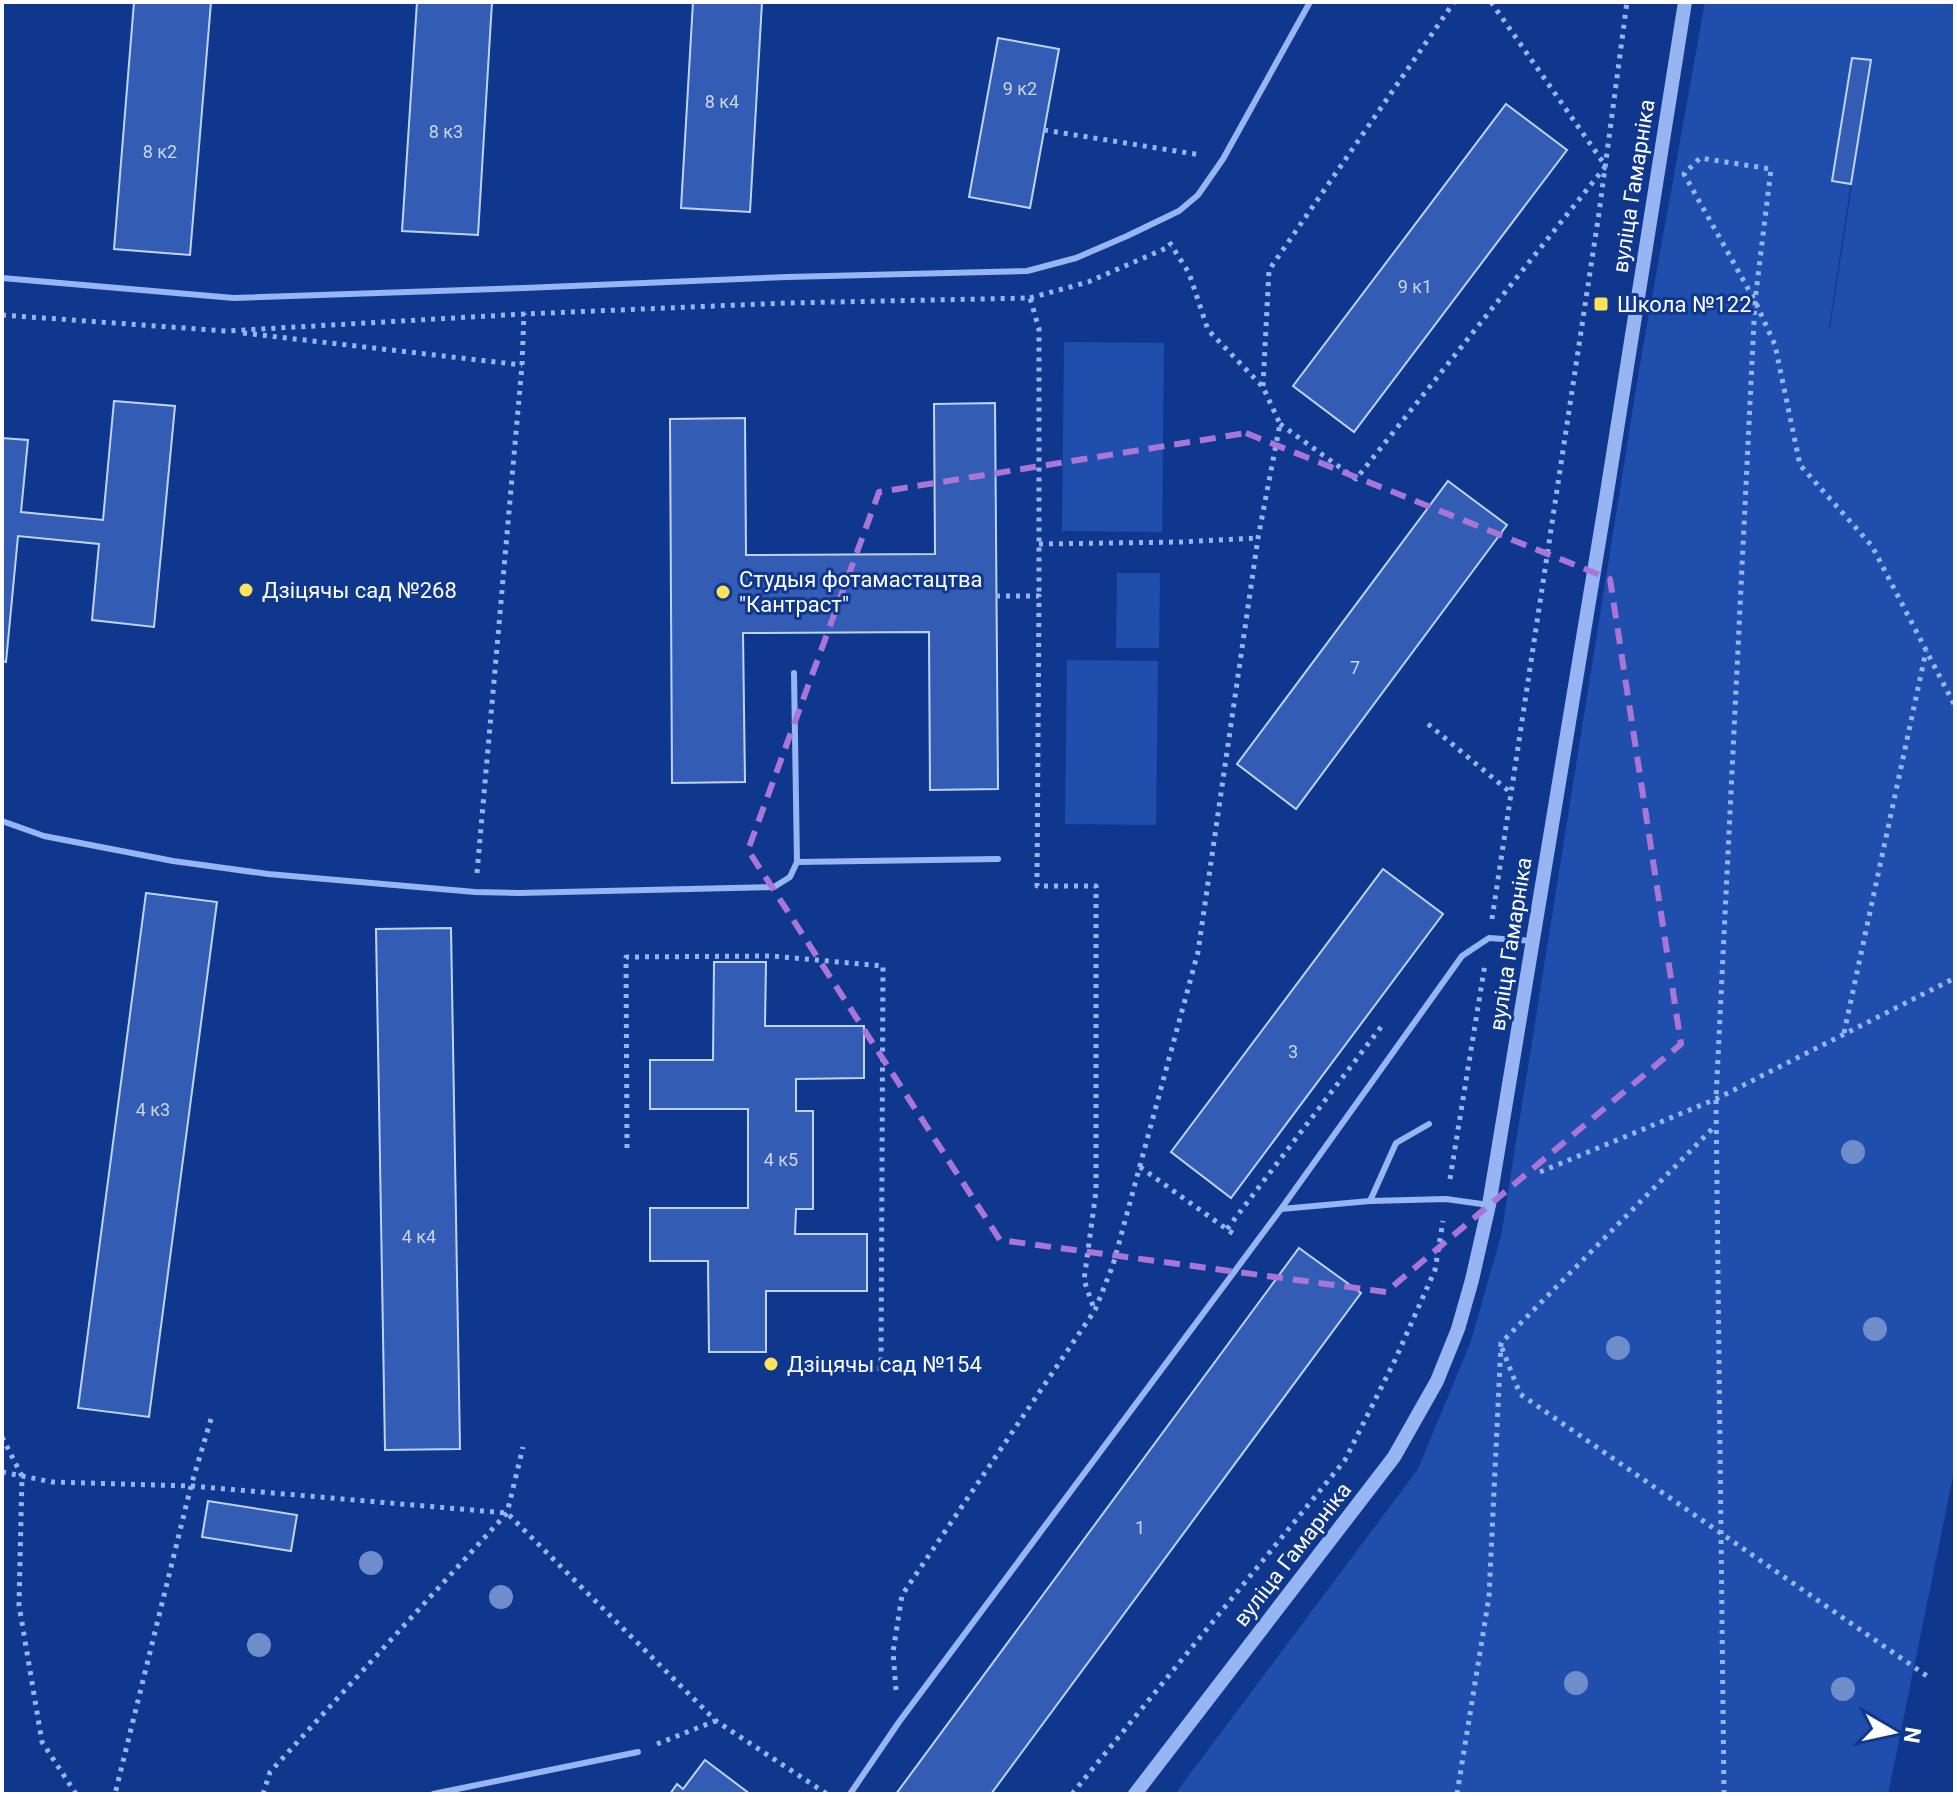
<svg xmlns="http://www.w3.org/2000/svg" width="1957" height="1796" font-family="Roboto,sans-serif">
	<rect width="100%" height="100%" fill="#0f378d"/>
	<!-- park -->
	<g fill="#204ead" fill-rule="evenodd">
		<path d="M1705,2h250v1465l-67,327h-713l243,-325 53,-128 30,-105 139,-872zM1871,60l-41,268 -1,1 40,-268z"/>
		<path d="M1064,342l100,1 -2,189 -100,-1z"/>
		<path d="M1117,573h43l-1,75h-43z"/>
		<path d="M1067,660l91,1 -2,164 -91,-1z"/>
	</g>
	<!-- building -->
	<g fill="#335db5" stroke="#bed3fe" stroke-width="2">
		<path d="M134,2h77l-21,253 -76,-6z"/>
		<path d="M417,2h75l-14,233 -76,-4z"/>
		<path d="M693,2h69l-12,210 -69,-4z"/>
		<path d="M998,38l61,11 -29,159 -61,-11z"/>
		<path d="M1852,58l19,2 -20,124 -19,-3z"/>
		<path d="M1506,104l61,46 -213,282 -61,-46z"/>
		<path d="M114,401l61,5 -21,221 -62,-7 7,-76 -81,-8 -12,126 -4,-1v-223l26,2 -7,72 82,8z"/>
		<path d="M995,403l3,386 -68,1 -1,-158 -186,1 2,149 -73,1 -2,-364 75,-1 1,137 189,-1 -1,-150z"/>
		<path d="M1448,481l59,44 -211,284 -59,-45z"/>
		<path d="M1383,869l60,45 -212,284 -60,-46z"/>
		<path d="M146,893l71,9 -68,515 -71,-9z"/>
		<path d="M451,928l9,521 -75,1 -9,-521z"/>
		<path d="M714,962h52l-1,64h99v52l-68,1v32h17v98h-17l-1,25h72v57h-101v61h-57l-1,-91h-58v-53h98v-99h-98v-49h63z"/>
		<path d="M1299,1248l62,45 -370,501h-95z"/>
		<path d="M208,1501l89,14 -6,36 -89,-14z"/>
		<path d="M705,1760l45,34h-80l7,-10 6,5z"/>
	</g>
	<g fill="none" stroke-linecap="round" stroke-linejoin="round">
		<!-- path -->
		<g stroke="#97b5f3" stroke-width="5" stroke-dasharray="4 6" stroke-linecap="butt">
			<path d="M1491,2l114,163"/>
			<path d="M1044,130l157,25"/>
			<path d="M1030,298l58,-16 83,-36"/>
			<path d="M2,315l224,16 298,-17 263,-11 243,-5 9,31v267"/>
			<path d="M243,333l279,32"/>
			<path d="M1263,386l6,-116 185,-268"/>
			<path d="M1280,424l76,55 249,-312"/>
			<path d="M1039,544l142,-2 77,-4"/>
			<path d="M996,596h43l-2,290h59v305l-12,89 10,29"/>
			<path d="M1428,724l82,68"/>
			<path d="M477,873l45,-508 2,-52"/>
			<path d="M1492,919l107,-706 28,-211"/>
			<path d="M1844,1033l82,-382"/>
			<path d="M627,1148l-1,-191 146,-1 111,10 -2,402 -95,4"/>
			<path d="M1140,1167l95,68"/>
			<path d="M1540,1172l176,-73 239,-121"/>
			<path d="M1450,1179l35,-215"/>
			<path d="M1227,1229l157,-206"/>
			<path d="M1502,1348l18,46 407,282"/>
			<path d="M211,1419l-20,67 316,27 209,208 111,73"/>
			<path d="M2,1437l20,39 -3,129 23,137 34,52"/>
			<path d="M2,1472l50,10 139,4 -76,308"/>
			<path d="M896,1690l-3,-38 9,-57 193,-285 18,-45 85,-313 60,-414 22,-114 -17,-37 -55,-57 -19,-57 -21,-33"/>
			<path d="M657,1744l58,-23"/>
			<path d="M263,1794l7,-22 237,-259 16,-66"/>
			<path d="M1072,1794l273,-334 50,-100 40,-90 8,-49"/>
			<path d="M1457,1794l32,-197 12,-254 214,-217"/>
			<path d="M1724,1794l-8,-695 39,-798 16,-132 -71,-11 -16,16 71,127 20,44 25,120 72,81 83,160"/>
		</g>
		<!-- service -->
		<g stroke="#97b5f3" stroke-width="6">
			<path d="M2,278l232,20 290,-10 263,-11 240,-6 49,-13 51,-22 52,-25 19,-16 25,-36 87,-157"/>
			<path d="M2,821l42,15 129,25 95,13 207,18 44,1 255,-6 16,-10 7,-15 -3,-189"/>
			<path d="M797,862l201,-3"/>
			<path d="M1370,1201l26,-58 33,-19"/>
			<path d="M1281,1209l181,-253 27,-18 43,3"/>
			<path d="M433,1794l205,-42"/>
			<path d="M850,1794l49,-72 382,-513 89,-8 76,-2 43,6"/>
		</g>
		<!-- tertiary -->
		<path stroke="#97b5f3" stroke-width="14" d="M1135,1794l259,-337 43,-76 21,-52 14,-49 17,-75 116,-700 80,-503"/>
	</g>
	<!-- trees -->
	<g fill="#6f8dcb">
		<circle cx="1853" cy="1152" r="12"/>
		<circle cx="1875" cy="1329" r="12"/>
		<circle cx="1618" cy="1348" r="12"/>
		<circle cx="371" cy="1563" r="12"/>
		<circle cx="501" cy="1597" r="12"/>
		<circle cx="259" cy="1645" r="12"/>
		<circle cx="1576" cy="1683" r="12"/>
		<circle cx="1843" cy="1689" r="12"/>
	</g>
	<!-- marked area -->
	<path fill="none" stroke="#a976d5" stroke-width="6" stroke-dasharray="16 10" stroke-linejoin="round" d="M1246,433l364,146 71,465 -295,248 -386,-52 -252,-390 131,-358z"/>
	<!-- markers -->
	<g fill="#ffe358" stroke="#0f378d" stroke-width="3">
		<rect x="1593" y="296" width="16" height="16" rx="4"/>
		<circle cx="246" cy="590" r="8"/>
		<circle cx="723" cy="592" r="8"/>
		<circle cx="771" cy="1364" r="8"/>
	</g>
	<g text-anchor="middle" stroke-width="6" stroke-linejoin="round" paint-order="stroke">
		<!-- number labels -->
		<g font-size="18" fill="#ccd6ec">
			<text x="1020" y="95">9 к2</text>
			<text x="722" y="108">8 к4</text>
			<text x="446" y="138">8 к3</text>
			<text x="160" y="158">8 к2</text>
			<text x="1415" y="293">9 к1</text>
			<text x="1355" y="674">7</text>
			<text x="1293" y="1058">3</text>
			<text x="153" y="1116">4 к3</text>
			<text x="781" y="1166">4 к5</text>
			<text x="419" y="1243">4 к4</text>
			<text x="1140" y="1534">1</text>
		</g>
		<!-- street labels -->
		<g font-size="22" fill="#fff" stroke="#0f378d">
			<text transform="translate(1633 186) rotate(-81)" y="8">вуліца Гамарніка</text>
			<text transform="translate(1510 944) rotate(-81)" y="8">вуліца Гамарніка</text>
			<text transform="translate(1292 1554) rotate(-52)" y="8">вуліца Гамарніка</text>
		</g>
		<!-- poi labels -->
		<g font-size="22" fill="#fff" stroke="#0f378d" text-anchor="start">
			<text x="1617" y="312">Школа №122</text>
			<text x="739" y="587">Студыя фотамастацтва<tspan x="739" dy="25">"Кантраст"</tspan></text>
			<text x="262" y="598">Дзіцячы сад №268</text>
			<text x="787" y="1372">Дзіцячы сад №154</text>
		</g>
	</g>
	<!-- border -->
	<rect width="1957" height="1796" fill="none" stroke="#ffffff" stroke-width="8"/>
	<!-- north arrow -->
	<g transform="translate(1893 1732) rotate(99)" stroke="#0f378d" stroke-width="6" paint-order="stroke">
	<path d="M0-6L14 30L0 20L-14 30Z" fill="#ffffff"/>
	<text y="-12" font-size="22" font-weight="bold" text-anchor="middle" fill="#ffffff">N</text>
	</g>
</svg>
